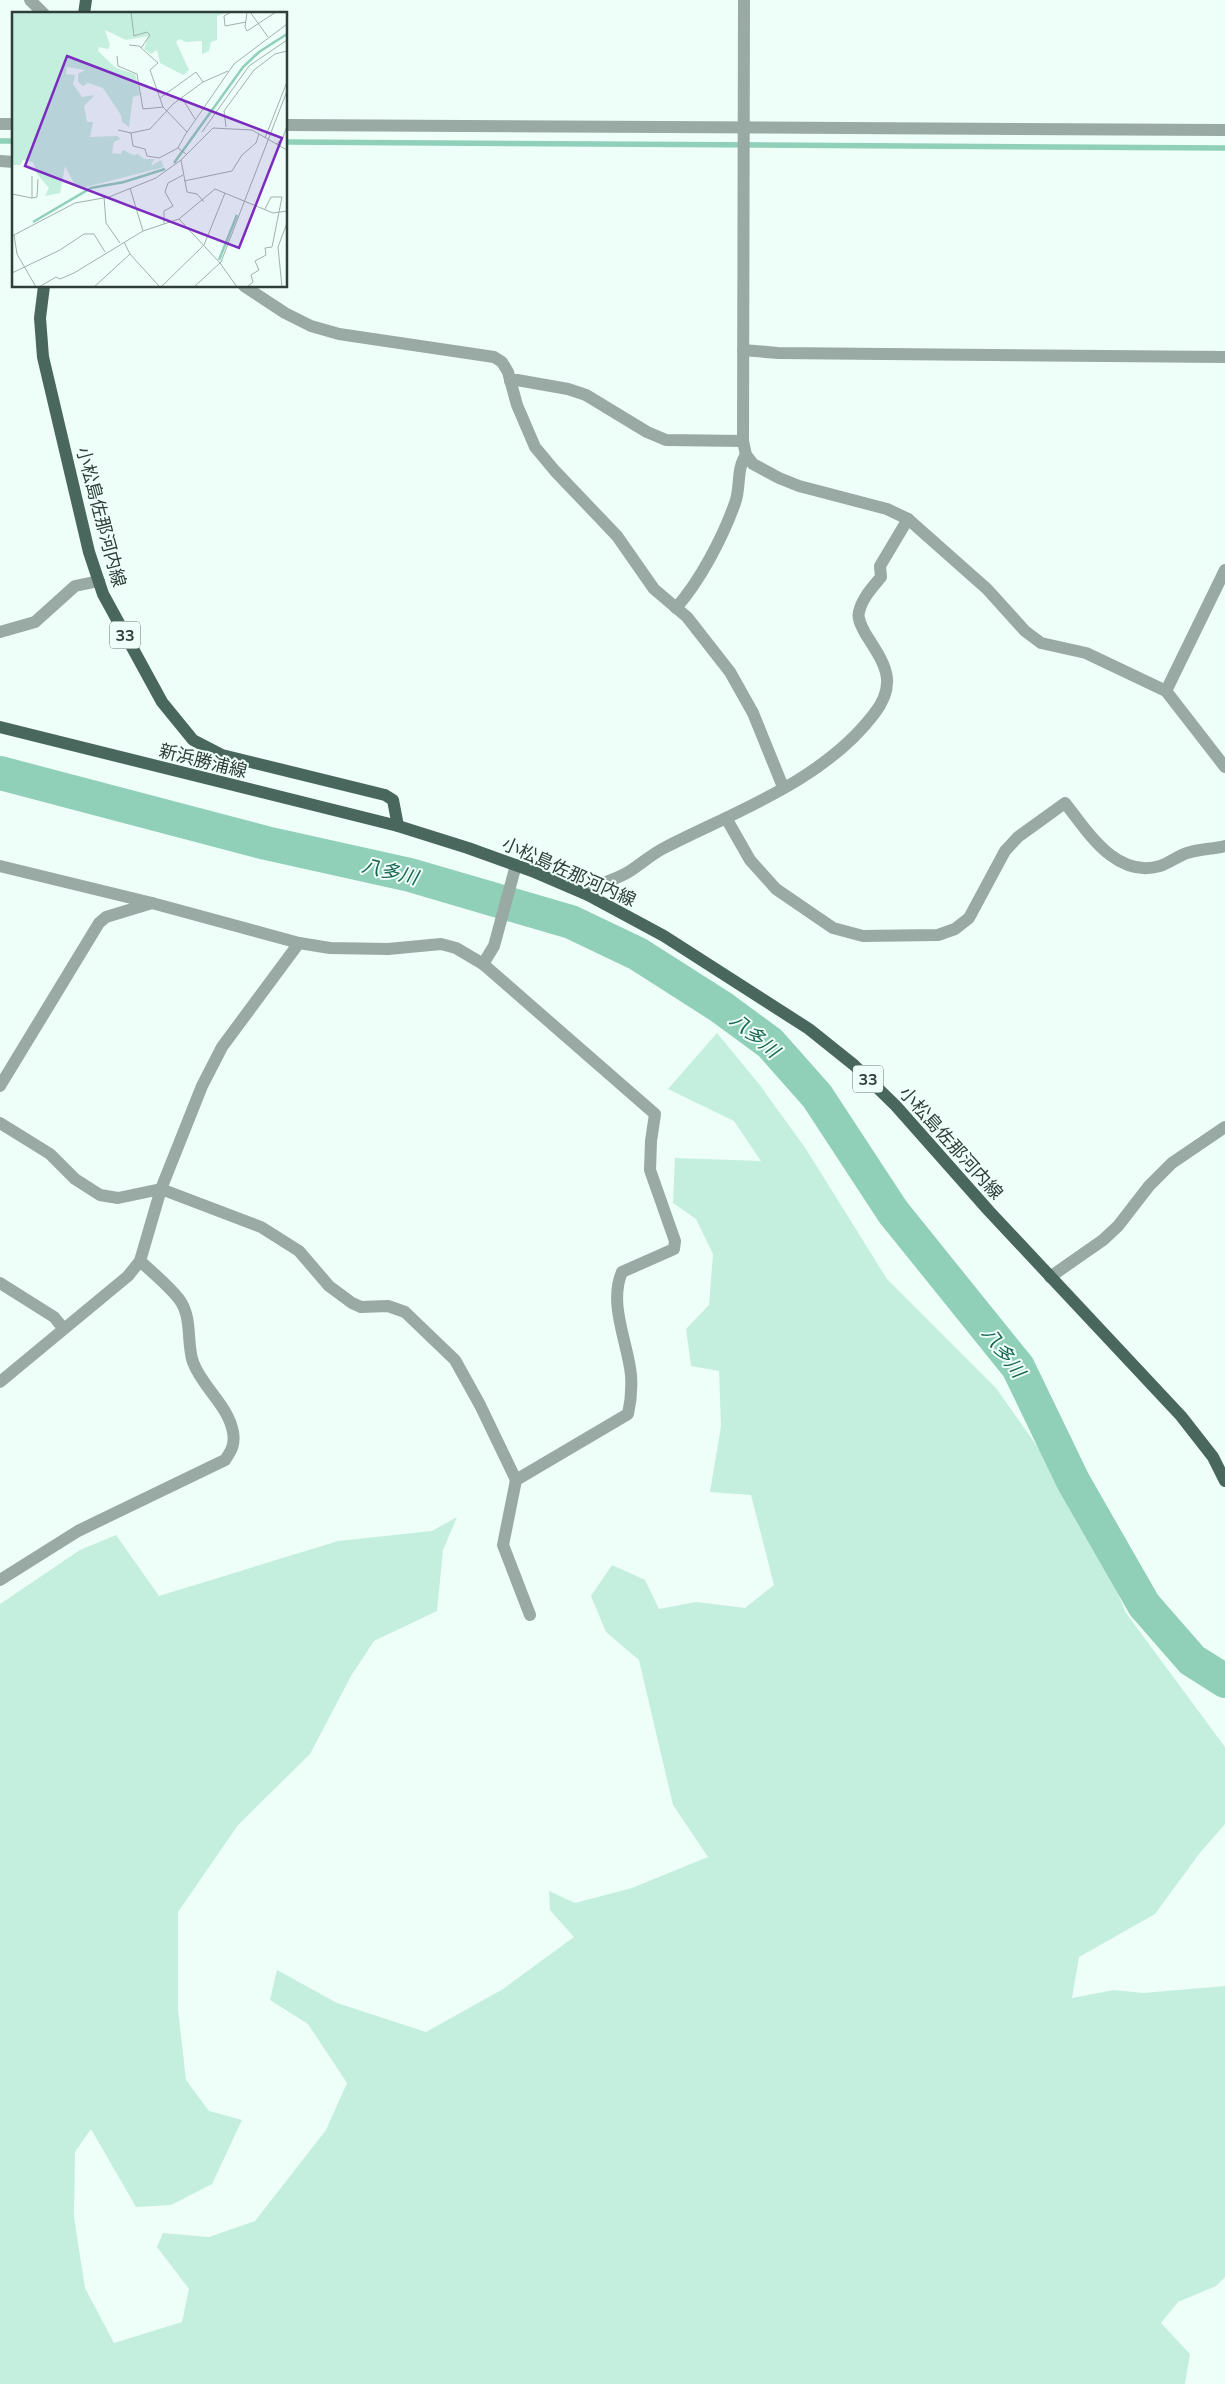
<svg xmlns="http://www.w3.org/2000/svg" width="1225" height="2384" font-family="'Nunito Sans','Noto Sans JP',sans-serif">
	<rect width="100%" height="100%" fill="#eefef8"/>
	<!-- green -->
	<path fill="#c4efde" d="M717,1033l42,51 47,65 81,130 109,109 86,122 44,103 99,134v77l-26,30 -44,60 -76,43 -7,41 42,-8 29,3 82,-7v291l-9,9 -38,16 -17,21 29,31 -5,30h-1185v-780l80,-54 36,-15 43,61 179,-55 94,-10 25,-14 -14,33 -6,61 -63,30 -23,35 -41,78 -72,71 -60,87v98l8,70 23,31 33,9 -30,64 -41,21 -35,2 -45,-78 -16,23 -1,65 11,71 29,55 68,-21 7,-33 -32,-42 6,-14 46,4 46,-16 71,-91 21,-47 -39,-59 -38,-24 7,-30 60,33 89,29 77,-43 71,-52 -24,-27 -1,-19 26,12 57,-15 76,-31 -35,-52 -34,-145 -33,-28 -15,-36 21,-31 33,15 14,29 37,-7 49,6 29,-23 -23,-90 -41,-3 11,-66 -2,-55 -28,-5 -5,-37 23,-24 4,-51 -17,-35 -23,-16 2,-45 86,3 -27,-40 -66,-32z"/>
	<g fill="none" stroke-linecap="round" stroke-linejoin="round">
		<!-- stream -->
		<g stroke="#90cfb8" stroke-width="5.5">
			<path d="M0,141h14"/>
			<path d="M286,142l939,6"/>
		</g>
		<!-- river -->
		<path stroke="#90cfb8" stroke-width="34" d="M0,773l266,70 144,32 161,47 67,32 83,53 49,36 47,53 76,116 125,155 55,114 71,124 48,55 33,21"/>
		<!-- minor -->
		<g stroke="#99a9a3" stroke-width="12">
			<path d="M30,0l14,14"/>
			<path d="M744,0l-1,441 3,14 7,9 26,14 20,8 88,23 21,10 79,70 38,42 16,12 45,10 80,38 59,76"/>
			<path d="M0,124h14"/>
			<path d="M286,125l939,5"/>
			<path d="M0,161l14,1"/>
			<path d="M244,286l41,27 26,13 28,8 155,23 8,5 6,10 9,33 18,42 20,24 62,65 37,53 33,28 43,55 23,41 30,74"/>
			<path d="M743,350l35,3 447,4"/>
			<path d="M510,381l7,-1 51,9 18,6 61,37 19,8 77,1"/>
			<path d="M676,608c24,-27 47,-71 59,-105 6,-16 1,-34 11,-48"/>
			<path d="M0,632l35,-10 40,-36 24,-5"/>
			<path d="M1166,691l59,-121"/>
			<path d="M726,818l24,42 26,29 57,39 30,8 75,-1 17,-6 14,-11 36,-67 13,-14 47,-34c23,29 51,76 95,63 9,-3 18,-10 27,-13 13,-4 26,-4 38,-7"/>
			<path d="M0,866l152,37 147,40 31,5 58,1 53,-5 15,4 27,16 11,-18 22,-81"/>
			<path d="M588,895c11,-14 27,-14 42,-24 11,-7 22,-17 34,-23 72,-37 159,-67 210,-134 25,-32 10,-51 -9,-81 -3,-6 -8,-14 -6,-21 3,-14 14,-25 22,-35l-1,-11 28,-47"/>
			<path d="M483,964l172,150 -4,27 -1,29 25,71 -1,8 -52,23c-14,32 6,71 9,103 1,14 0,26 -3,39l-112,66 -13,65 27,70"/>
			<path d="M0,1086l99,-163 7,-6 46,-14"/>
			<path d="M0,1123l50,31 25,25 25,16 18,3 43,-9 100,38 38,24 30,35 23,17 9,4 27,-1 17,6 50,48 25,45 36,75"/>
			<path d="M1050,1277l53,-37 15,-14 31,-40 23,-23 53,-36"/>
			<path d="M0,1283l54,34 9,11"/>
			<path d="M0,1382l128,-106 12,-15"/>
			<path d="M0,1580l78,-49 147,-71c7,-10 10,-16 8,-28 -5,-27 -31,-45 -40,-70 -7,-21 0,-44 -14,-63 -11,-14 -26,-26 -39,-38l21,-72 41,-103 20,-39 77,-104"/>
		</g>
		<!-- major -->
		<g stroke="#49675c" stroke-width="12">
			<path d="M84,14l2,-14"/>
			<path d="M44,286l-4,32 3,39 46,195 14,42 59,108 31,38 29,15 163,40 8,5 5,26"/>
			<path d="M0,727l398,99 70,22 64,23 56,24 76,41 145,93 45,36 42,41 93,105 192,205 32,41 12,24"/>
		</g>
	</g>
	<g text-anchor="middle" stroke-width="4" stroke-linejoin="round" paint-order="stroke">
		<!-- shield labels -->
		<g fill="#eefef8" stroke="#687872" stroke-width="1">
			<rect x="110" y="621.5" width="30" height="27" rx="4"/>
			<rect x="853" y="1065.5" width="30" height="27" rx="4"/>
		</g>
		<g font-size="16" font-weight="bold" fill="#2e3e38">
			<text x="125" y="641">33</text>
			<text x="868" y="1085">33</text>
		</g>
		<!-- street labels -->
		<g font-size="18" fill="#2e3e38" stroke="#eefef8">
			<text transform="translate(101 517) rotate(75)" y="6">小松島佐那河内線</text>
			<text transform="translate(203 761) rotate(14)" y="6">新浜勝浦線</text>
			<text transform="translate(569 872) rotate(24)" y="6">小松島佐那河内線</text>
			<text transform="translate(951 1143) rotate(48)" y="6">小松島佐那河内線</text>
		</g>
		<!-- water labels -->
		<g font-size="19" font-style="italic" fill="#186650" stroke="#eefef8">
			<text transform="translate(390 871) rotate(14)" y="7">八多川</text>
			<text transform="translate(755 1035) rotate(40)" y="7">八多川</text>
			<text transform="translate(1004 1352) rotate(54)" y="7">八多川</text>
		</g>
	</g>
	<!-- overview -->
	<g transform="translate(12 12)">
		<rect width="275" height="275" fill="#eefef8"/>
		<path d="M28,0h189l-12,4v24l-6,2 -2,9 -7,3v-13l-16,1 -7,-3 -3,3 13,28 -6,5 -23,-12 -3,-13 -6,4 -7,-5 4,-13 -22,4 -21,-10 5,15 -2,4 -9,-2 -1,4 18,17 19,6 1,3 4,18 -7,2 -4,30 -7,-5 -1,-7 -18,-27 -15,-5 -5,3 -5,-4v-8l7,-4 -18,-3 -1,7 9,1 -2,9 9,13 13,-2 -11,11 3,16h6l-3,15 28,-1 2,3 -6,3 -2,11 9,1 2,-4 10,5 5,-1 6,5h10l-3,7 10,-6 3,7 -82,21 -6,-1 -11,-21 -5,27 -15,3 4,-8 -12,-14 -4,-12 -10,-2 -3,5h-8v-152z" fill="#c4efde"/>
		<path fill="none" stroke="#90cfb8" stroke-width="2.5" d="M162,151l69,-96 16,-15 28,-18M21,210l58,-34 33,-6 41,-13M207,248l18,-45"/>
		<path fill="none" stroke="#a1b1ab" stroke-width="1" d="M119,0l3,24 13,-4 3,3 -9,13M219,0l-7,4 1,10 21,-4M235,0l-2,15 2,4 29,-19M238,0l18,25M117,33l10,1 19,17 -8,7 13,37M105,44l1,10 19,8 6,35 20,-2 24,25M148,86l36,-26 7,10M170,86l13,21M214,115l-2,-16 30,-41 21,-16 12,-3M106,118l13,3 2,13 12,3 2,7 12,2 19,-10M190,120l47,-66 38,-26M119,121l19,-4 23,-25 30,-22 25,-11M253,126l22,-56M264,132l6,-4 5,-14M174,142l-8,-6 7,-13 49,-71 53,-40M169,148l6,32 10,2 7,8M172,169l48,-10 10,-16 14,-12 3,-9M118,176l13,43M0,182l20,4v-22M92,185l2,26 14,20M20,186l5,-1 1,-18M167,207l41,44 17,24M152,212v-13l9,-5 -8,-14 3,-9 15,-8M2,223l3,19 19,33M0,224l63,-33 34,-6 47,-19 25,-18 32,-32 39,2 35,20M112,230l6,12 29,32M0,261l48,-23 24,-16h10l11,18M27,275l17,-10 4,2 14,-6 69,-42 36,-12 36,-30 58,24 14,-2M82,275l36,-33M149,275l43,-42 21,-52M182,275l27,-25 66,-171M235,275l6,-5 -2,-7 8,-5 -4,-9 11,-6 -1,-7 7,-1 10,-50h-11l-6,12M270,275l-4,-40 9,-24"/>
		<path fill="#7b2cbf" fill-opacity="0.15" stroke="#7b2cbf" stroke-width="2.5" d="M55,44l215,82 -43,110 -214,-82z"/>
		<rect width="275" height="275" fill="none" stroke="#2e3e38" stroke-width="2.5"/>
	</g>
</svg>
